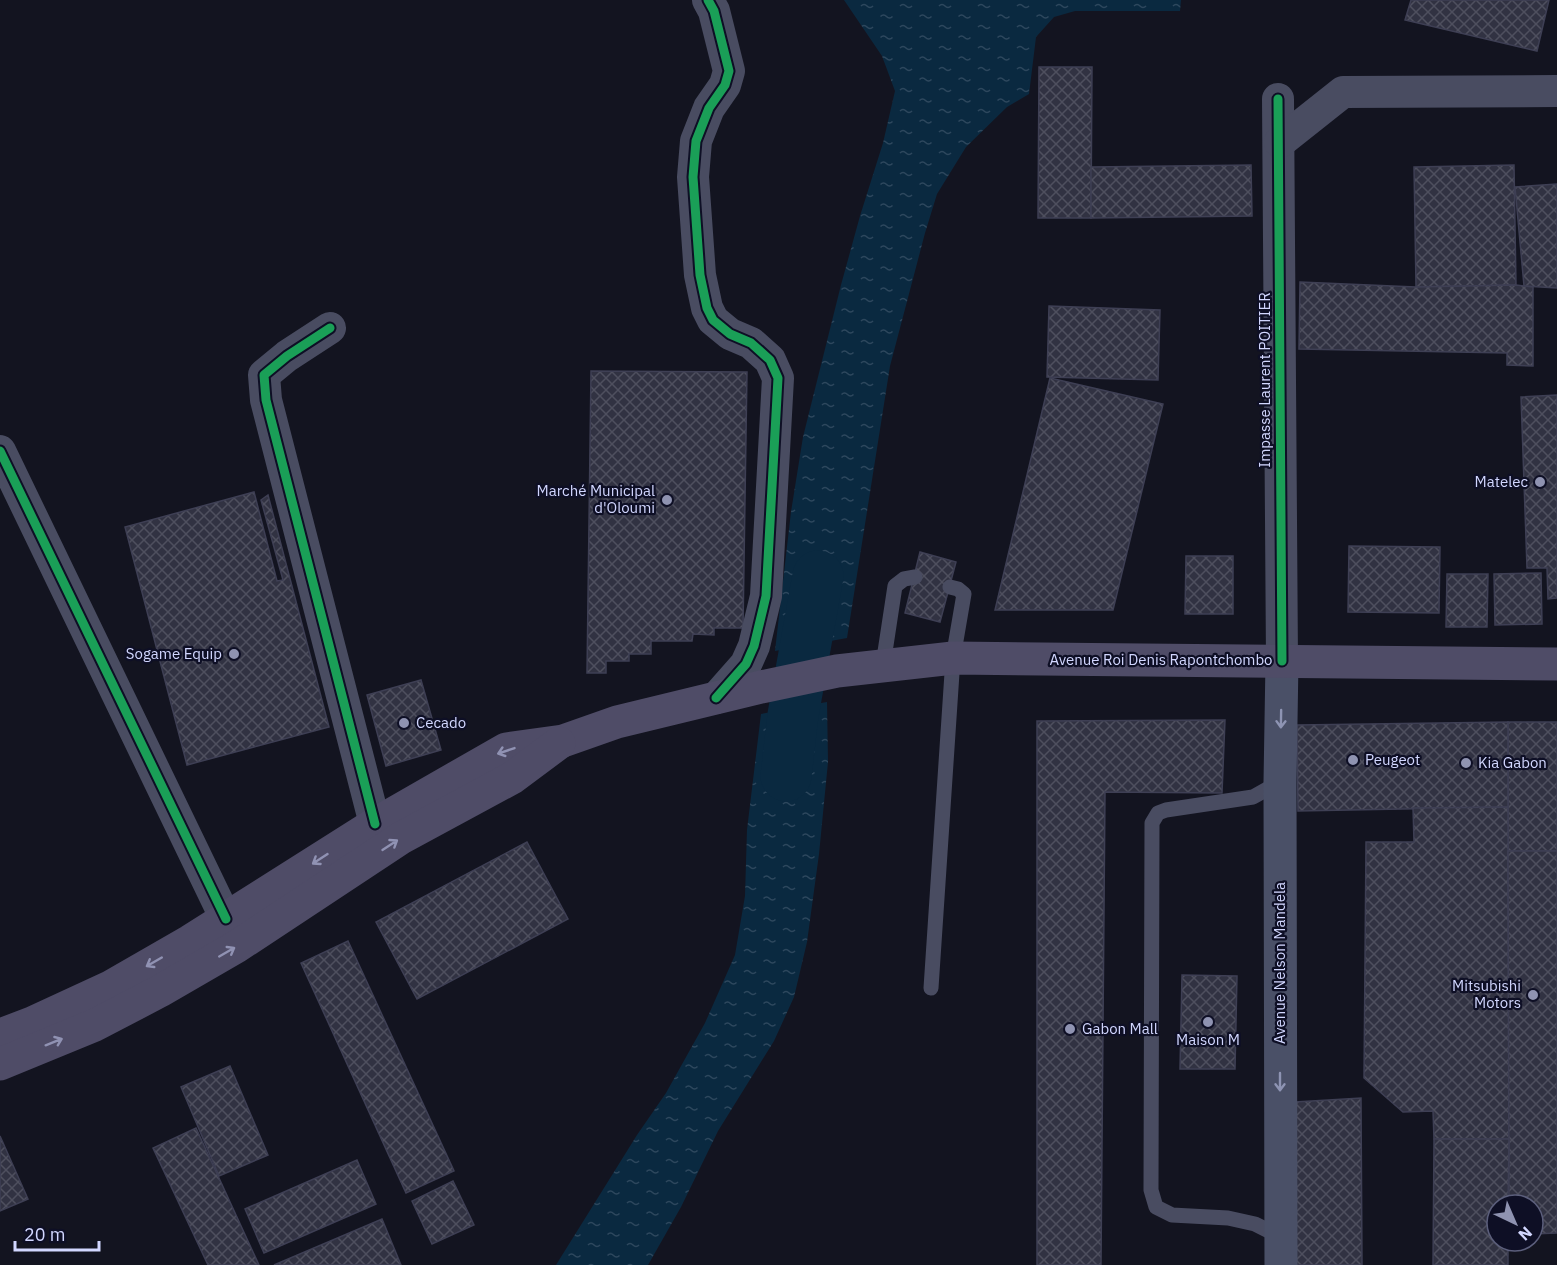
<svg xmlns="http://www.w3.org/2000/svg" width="1557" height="1265" font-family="'IBM Plex Sans',sans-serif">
	<defs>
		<pattern id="water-ripples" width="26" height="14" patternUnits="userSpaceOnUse" patternTransform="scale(1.5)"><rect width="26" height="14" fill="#0a2940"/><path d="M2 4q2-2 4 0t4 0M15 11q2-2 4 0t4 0" fill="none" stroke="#2d475d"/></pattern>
		<pattern id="building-cross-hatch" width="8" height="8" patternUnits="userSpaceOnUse" patternTransform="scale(1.5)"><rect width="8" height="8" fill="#313242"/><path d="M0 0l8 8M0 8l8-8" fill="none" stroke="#4e4f5e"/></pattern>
	</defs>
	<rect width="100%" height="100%" fill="#131420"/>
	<!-- water -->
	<g fill="url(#water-ripples)">
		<path d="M844,0h337l-1,11h-105l-21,6 -18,20 -7,57 -22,13 -41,40 -29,47 -12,39 -35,133 -43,272 -72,13 16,-139 12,-75 38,-152 19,-69 23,-73 12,-52 -13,-35z"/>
		<path d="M827,702l1,60 -9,92 -12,88 -13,55 -20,44 -56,90 -37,76 -33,58h-92l81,-130 29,-42 39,-70 30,-68 10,-59 2,-66 14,-116z"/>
	</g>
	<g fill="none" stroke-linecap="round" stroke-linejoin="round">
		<!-- river -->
		<path stroke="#0a2940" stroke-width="51" d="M786,776l7,-61 25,-139"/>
	</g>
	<!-- building -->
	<g fill="url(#building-cross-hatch)" stroke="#3e3f54" stroke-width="1.5">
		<path d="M1411,0h138l-12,51 -132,-31z"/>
		<path d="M1039,67h53l-1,151h-53z"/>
		<path d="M1251,165l1,51 -161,2v-51z"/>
		<path d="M1514,165l2,120 -100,2 -2,-120z"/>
		<path d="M1557,184v104l-33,-2 -9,-99z"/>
		<path d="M1300,282l116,5 100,-2 17,2v79l-26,-1v-12l-208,-4z"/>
		<path d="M1049,306l111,4 -2,70 -111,-3z"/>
		<path d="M591,371l156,1 -4,256h-29v7l-21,-1 -1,7h-41v13h-22v7h-23v12h-19z"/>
		<path d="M1050,378l113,26 -50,206h-118z"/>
		<path d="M1557,395v203l-9,1 -1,-31h-20l-6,-171z"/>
		<path d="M254,492l23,89 6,-1 -22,-80 7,-5 61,232 -142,38 -62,-238z"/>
		<path d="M1349,546l91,1 -1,66 -91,-1z"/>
		<path d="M920,552l36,10 -16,60 -35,-9z"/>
		<path d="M1186,556h47v58h-48z"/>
		<path d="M1541,573l1,51 -47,1 -1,-51z"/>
		<path d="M1447,574h41l-1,53h-41z"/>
		<path d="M421,680l20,70 -55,16 -19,-71z"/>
		<path d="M1225,720l-3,73 -117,-1 -4,473h-64v-544z"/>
		<rect x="1508" y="722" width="49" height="129"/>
		<path d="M1508,722v85l-210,4 -1,-86z"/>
		<path d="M1508,807l1,332h-75l-1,-28 -30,1 -39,-34 2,-236h48l-1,-34z"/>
		<path d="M527,842l41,77 -151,80 -41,-77z"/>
		<path d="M1508,851h49v382l-24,1v-29h-24z"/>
		<path d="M348,941l106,230 -48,22 -105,-230z"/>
		<path d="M1182,975l55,1 -2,93h-55z"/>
		<path d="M230,1066l38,89 -49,21 -38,-89z"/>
		<path d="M1361,1098l1,167h-66l-1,-163z"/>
		<path d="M196,1128l63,137h-51l-55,-117z"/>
		<path d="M0,1136l28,63 -28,12z"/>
		<path d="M1434,1139h75l-1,66h-11v36h11v24h-75z"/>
		<path d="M357,1160l19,44 -112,49 -19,-44z"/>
		<path d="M453,1181l21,44 -42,19 -20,-43z"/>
		<path d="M382,1219l19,46h-127z"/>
	</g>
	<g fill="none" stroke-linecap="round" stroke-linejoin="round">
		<!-- service -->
		<g stroke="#494c61" stroke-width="15">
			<path d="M883,665l12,-79 9,-7 11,-2"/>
			<path d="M1280,782l-27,15 -87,13 -8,3 -6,10 -1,367 5,17 16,8 56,3 27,6 26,13"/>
			<path d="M931,988l22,-330 11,-64 -6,-5 -8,-2"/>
		</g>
		<!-- minor -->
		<g stroke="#494c61" stroke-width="32">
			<path d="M708,0l6,11 15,60 -4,14 -16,23 -13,33 -3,36 7,98 7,33 6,12 17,14 21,9 19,17 8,18 -12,218 -12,50 -8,18 -30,34"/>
			<path d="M1278,99l4,562"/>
			<path d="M1280,142l63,-50 214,-1"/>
			<path d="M330,328l-43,28 -23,19 2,25 109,424"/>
			<path d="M0,451l226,468"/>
		</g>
		<!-- secondary -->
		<path stroke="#4a5067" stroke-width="33" d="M1281,1265l-1,-483 2,-121"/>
		<!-- primary -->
		<g stroke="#4f4c67" stroke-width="33">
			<path d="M0,1035l32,-12 78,-36 80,-46 185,-117 131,-75 57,-8 54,-19 144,-35 76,-16 116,-13 604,6"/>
			<path d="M0,1064l95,-39 65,-34 76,-44 165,-109 111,-60 47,-35"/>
		</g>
		<defs>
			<g id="cycleway">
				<path d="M708,0l6,11 15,60 -4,14 -16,23 -13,33 -3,36 7,98 7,33 6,12 17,14 21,9 19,17 8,18 -12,218 -12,50 -8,18 -30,34"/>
				<path d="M1278,99l4,562"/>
				<path d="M330,328l-43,28 -23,19 2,25 109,424"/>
				<path d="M0,451l226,468"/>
			</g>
		</defs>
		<!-- cycleway casing -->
		<use href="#cycleway" stroke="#0e0f25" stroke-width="13"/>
		<!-- cycleway -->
		<use href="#cycleway" stroke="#1a9f57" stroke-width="9"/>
	</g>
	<!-- one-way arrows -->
	<defs><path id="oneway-shaft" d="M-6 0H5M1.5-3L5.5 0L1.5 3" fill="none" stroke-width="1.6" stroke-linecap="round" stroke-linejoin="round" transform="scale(1.5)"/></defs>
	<g stroke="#8e94b3">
		<use href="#oneway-shaft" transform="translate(1281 719) rotate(91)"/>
		<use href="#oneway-shaft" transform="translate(1280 1082) rotate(90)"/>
	</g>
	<g stroke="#9092b3">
		<use href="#oneway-shaft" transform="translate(506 751) rotate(161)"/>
		<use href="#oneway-shaft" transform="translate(390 845) rotate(-33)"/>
		<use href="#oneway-shaft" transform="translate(320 859) rotate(147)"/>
		<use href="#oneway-shaft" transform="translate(227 952) rotate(-30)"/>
		<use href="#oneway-shaft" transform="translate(154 962) rotate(150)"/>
		<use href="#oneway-shaft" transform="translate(54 1042) rotate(-22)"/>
	</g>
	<!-- markers -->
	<g fill="#8f93b1" stroke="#0e0f25" stroke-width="2">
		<circle cx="1540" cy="482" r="6"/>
		<circle cx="667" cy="500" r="6"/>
		<circle cx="234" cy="654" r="6"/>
		<circle cx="404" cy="723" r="6"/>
		<circle cx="1353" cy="760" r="6"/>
		<circle cx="1466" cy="763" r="6"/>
		<circle cx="1533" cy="995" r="6"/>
		<circle cx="1208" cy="1022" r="6"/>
		<circle cx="1070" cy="1029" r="6"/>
	</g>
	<g text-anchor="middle" stroke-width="4.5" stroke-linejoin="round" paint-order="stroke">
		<!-- street labels -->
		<g font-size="15" fill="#d2d7ff" stroke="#0e0f25">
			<text transform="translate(1265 380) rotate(-90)" y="5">Impasse Laurent POITIER</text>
			<text x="1161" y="665">Avenue Roi Denis Rapontchombo</text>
			<text transform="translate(1280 963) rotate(-90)" y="5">Avenue Nelson Mandela</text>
		</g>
		<!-- poi labels -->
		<g font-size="15" fill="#d2d7ff" stroke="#0e0f25" text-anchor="end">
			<text x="1528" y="487">Matelec</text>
			<text x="655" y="496">Marché Municipal<tspan x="655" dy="17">d'Oloumi</tspan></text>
			<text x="222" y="659">Sogame Equip</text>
			<text x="416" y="728" text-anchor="start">Cecado</text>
			<text x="1365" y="765" text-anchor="start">Peugeot</text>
			<text x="1478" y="768" text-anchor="start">Kia Gabon</text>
			<text x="1521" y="991">Mitsubishi<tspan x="1521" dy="17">Motors</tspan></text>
			<text x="1082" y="1034" text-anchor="start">Gabon Mall</text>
			<text x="1208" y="1045" text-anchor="middle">Maison M</text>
		</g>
	</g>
	<!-- north arrow -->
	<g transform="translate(1515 1223) rotate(136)"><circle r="28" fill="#0e0f25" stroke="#5c5f7c" stroke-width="1.5"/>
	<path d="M0-4.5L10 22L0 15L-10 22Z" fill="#8f93b1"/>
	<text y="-9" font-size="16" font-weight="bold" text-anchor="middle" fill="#d2d7ff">N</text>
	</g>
	<!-- scale -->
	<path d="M15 1241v9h84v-9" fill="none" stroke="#d2d7ff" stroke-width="3"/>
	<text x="24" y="1241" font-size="18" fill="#d2d7ff" stroke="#0e0f25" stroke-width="4.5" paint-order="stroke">20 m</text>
</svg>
